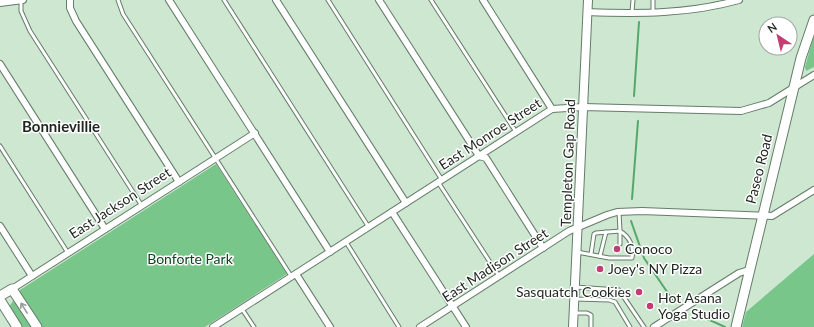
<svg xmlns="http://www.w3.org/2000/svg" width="814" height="327" font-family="Lato,sans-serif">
	<rect width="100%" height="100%" fill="#cde7d1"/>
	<!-- green -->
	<g fill="#78c68a">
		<path d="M814,35v32l-8,4 -1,-4z"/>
		<path d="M216,164l71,110 -82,53h-164l-22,-35 1,-2z"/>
		<path d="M814,254v73h-72l4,-15z"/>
		<path d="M13,301l2,1 16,25h-9l-13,-20z"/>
	</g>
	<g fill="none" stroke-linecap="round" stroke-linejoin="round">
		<!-- stream -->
		<g stroke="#56a76a" stroke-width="2">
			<path d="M634,96l5,-74"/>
			<path d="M632,199l6,-78"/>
			<path d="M631,221l13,37 30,44"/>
			<path d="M694,313l31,14"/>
		</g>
		<defs>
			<g id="service">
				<path d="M21,0v11l9,20 112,175"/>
				<path d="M118,0l5,14 168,262"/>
				<path d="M224,0l144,226"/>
				<path d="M328,0l114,180"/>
				<path d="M431,0l85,132"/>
				<path d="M653,0v12"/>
				<path d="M632,12l1,-12"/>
				<path d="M0,146l68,107"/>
				<path d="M438,182l61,94"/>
				<path d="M346,242l53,85"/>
				<path d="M577,252l32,6h23c2,-11 -2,-21 -12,-27l-1,-19"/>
				<path d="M591,254l3,-20 2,-1 24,-2v13"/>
				<path d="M600,256l6,-24"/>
				<path d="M575,287l44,3 25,37"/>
				<path d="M575,299l34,1 6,2 15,25"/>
				<path d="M242,309l12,18"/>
				<path d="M575,313h12l4,2v12"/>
			</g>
			<g id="minor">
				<path d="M70,0v8l6,13 103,161"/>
				<path d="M169,0l161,252"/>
				<path d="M276,0l130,203"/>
				<path d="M379,0l100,156 7,2 57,90"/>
				<path d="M483,0l69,109"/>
				<path d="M0,3l23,-3"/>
				<path d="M587,12c52,2 102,2 152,-12"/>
				<path d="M0,64l105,165"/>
				<path d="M392,212l74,115"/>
				<path d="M0,226l32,50"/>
				<path d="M296,274l34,53"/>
				<path d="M12,289l243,-156"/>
				<path d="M213,327l339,-218 31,-2 158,4 28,-8 45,-28"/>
				<path d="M420,327l149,-96 38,-16 10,-3 25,-1 130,5 42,-26"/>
				<path d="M654,327l85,-54 10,-3"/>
			</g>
			<path id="tertiary" d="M573,327l15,-327"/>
			<g id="secondary">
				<path d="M0,296l12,-7 25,38"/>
				<path d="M0,300l17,27"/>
				<path d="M736,327l65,-269 13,-38"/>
			</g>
		</defs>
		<!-- service casing -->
		<use href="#service" stroke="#657c69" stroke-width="5"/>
		<!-- minor casing -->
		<use href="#minor" stroke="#657c69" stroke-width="8"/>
		<!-- tertiary casing -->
		<use href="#tertiary" stroke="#657c69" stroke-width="10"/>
		<!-- secondary casing -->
		<use href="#secondary" stroke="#657c69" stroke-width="11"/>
		<!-- service -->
		<use href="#service" stroke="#fff" stroke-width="3"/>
		<!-- minor -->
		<use href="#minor" stroke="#fff" stroke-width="6"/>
		<!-- tertiary -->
		<use href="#tertiary" stroke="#fff" stroke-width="8"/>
		<!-- secondary -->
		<use href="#secondary" stroke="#fff" stroke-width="9"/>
	</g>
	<!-- one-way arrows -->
	<defs><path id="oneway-shaft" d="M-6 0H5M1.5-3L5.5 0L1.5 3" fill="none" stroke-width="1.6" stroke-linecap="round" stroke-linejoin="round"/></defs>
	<use stroke="#999d9a" href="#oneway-shaft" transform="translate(24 308) rotate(-122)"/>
	<!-- markers -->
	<g fill="#c53b73" stroke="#fff" stroke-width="1.5">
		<circle cx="617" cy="249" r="4"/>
		<circle cx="600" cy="269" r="4"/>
		<circle cx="639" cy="292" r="4"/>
		<circle cx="650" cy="306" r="4"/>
	</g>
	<g text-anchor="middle" stroke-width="3" stroke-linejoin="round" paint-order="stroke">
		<!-- street labels -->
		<g font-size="14" fill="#1d261e" stroke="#fff">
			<text transform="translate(490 134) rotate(-33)" y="5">East Monroe Street</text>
			<text transform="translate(568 163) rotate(-88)" y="5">Templeton Gap Road</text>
			<text transform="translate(759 169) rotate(-76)" y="5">Paseo Road</text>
			<text transform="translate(120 203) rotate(-33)" y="5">East Jackson Street</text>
			<text transform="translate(495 265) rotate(-33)" y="5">East Madison Street</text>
		</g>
		<!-- poi labels -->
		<g font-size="14" fill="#1d261e" stroke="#fff" text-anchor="start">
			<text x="625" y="254">Conoco</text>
			<text x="608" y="274">Joey's NY Pizza</text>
			<text x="631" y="297" text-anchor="end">Sasquatch Cookies</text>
			<text x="658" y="303">Hot Asana<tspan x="658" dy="16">Yoga Studio</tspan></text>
		</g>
		<!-- park labels -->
		<g font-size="14" fill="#084720" stroke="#fff">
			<text x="190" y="264">Bonforte Park</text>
		</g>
		<!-- neighbourhood labels -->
		<g font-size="15" font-weight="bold" fill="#1d261e" stroke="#fff">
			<text x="61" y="132">Bonnievillie</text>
		</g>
	</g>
	<!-- north arrow -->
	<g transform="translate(778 36) rotate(325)"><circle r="19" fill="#ffffff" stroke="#a5a8a5"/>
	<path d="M0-3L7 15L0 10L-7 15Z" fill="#c53b73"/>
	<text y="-6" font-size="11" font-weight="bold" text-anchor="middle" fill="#1d261e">N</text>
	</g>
</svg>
